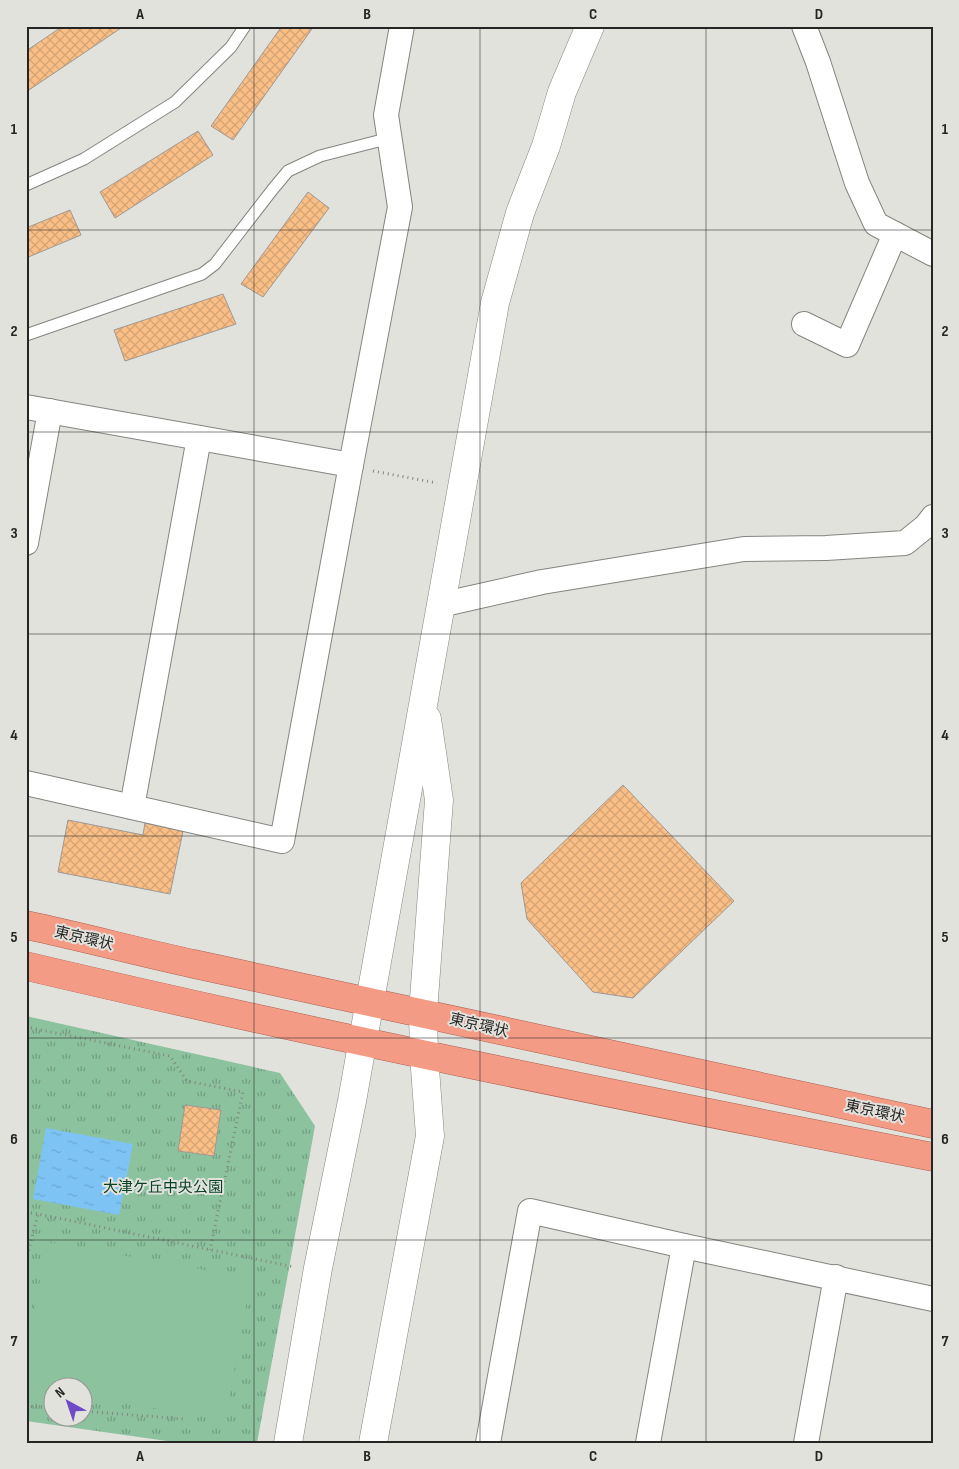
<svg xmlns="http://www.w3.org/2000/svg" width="959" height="1469" font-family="'Sofia Sans Condensed','Noto Sans JP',sans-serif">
	<defs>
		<pattern id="grass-tufts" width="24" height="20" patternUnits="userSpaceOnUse" patternTransform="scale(1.25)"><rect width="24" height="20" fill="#8cc29e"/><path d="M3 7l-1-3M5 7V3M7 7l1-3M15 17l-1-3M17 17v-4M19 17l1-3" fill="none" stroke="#729d81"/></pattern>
		<pattern id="water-ripples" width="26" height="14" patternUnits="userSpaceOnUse" patternTransform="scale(1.25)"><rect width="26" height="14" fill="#7dc4f5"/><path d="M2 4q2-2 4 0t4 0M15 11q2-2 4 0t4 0" fill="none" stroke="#6ca8d2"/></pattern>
		<pattern id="building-cross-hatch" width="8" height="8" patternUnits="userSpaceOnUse" patternTransform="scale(1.25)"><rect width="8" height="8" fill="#fabf86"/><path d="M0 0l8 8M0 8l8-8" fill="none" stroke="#d6a474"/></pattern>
	</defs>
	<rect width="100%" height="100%" fill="#e2e2dd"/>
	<!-- grass -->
	<path fill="url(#grass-tufts)" fill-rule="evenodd" d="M26,1016l254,57 35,53 -58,317h-76l-155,-22zM52,1386h30v30h-30z"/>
	<!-- pitch -->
	<path fill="#8cc29e" d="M47,1242l204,36 -26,143 -142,-26 -1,-9h-30v4l-26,-5v-29z"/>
	<!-- water -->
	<path fill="url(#water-ripples)" d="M46,1128l87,16 -14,71 -86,-16z"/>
	<!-- building -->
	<g fill="url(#building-cross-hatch)" stroke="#9d9996">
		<path d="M63,26h61l-98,66v-41z"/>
		<path d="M282,26h32l-81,114 -22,-14z"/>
		<path d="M198,131l15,24 -98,63 -15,-26z"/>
		<path d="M308,192l21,16 -66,89 -22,-13z"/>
		<path d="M70,210l11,25 -55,23v-30z"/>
		<path d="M223,294l13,30 -111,37 -11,-31z"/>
		<path d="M623,785l111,116 -101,97 -40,-6 -66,-73 -6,-36z"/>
		<path d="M68,820l75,15 2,-12 38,8 -13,63 -112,-22z"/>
		<path d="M185,1105l36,5 -7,46 -36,-5z"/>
	</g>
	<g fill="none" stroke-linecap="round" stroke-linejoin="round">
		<defs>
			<g id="service">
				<path d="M26,185l58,-26 91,-57 56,-55 14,-21"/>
				<path d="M26,335l176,-61 13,-10 58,-75 15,-18 32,-15 70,-18"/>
			</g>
			<g id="minor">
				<path d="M804,26l14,36 39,121 19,41 57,30"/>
				<path d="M804,324l43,21 48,-111"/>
				<path d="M26,407l325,58"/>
				<path d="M26,543l24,-132"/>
				<path d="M440,605l102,-23 202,-33 82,-1 79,-5 21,-17 7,-9"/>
				<path d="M26,783l256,58 69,-376 49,-258 -14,-92 16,-89"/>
				<path d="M132,807l67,-369"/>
				<path d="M488,1443l42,-232 154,35 249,53"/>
				<path d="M648,1443l36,-197"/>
				<path d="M806,1443l30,-166"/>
			</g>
			<g id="tertiary">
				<path d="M288,1443l30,-175 34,-167 143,-798 25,-90 26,-67 16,-54 28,-66"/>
				<path d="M373,1443l57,-307 -6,-81 -1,-43 16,-212 -12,-81"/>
			</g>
			<g id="trunk">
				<path d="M26,925c57,12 112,27 168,39 247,52 493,107 739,160"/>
				<path d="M26,966c301,71 604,132 907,191"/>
			</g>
		</defs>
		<!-- service casing -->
		<use href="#service" stroke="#858480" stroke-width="13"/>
		<!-- minor casing -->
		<use href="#minor" stroke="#858480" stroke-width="26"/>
		<!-- tertiary casing -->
		<use href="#tertiary" stroke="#858480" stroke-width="29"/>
		<!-- trunk casing -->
		<use href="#trunk" stroke="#ab6150" stroke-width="29"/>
		<!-- path -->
		<g stroke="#858481" stroke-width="3" stroke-dasharray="1 4" stroke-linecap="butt">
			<path d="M373,471l64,12"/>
			<path d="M26,1027l144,29 17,25 56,11 -33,158"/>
			<path d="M26,1212l12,2"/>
			<path d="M26,1260l12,-46 256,53"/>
			<path d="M26,1406l26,2"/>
			<path d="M82,1411l102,8"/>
		</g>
		<!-- service -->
		<use href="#service" stroke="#fff" stroke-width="11"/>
		<!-- minor -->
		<use href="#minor" stroke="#fff" stroke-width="24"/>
		<!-- tertiary -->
		<use href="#tertiary" stroke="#fff" stroke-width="28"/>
		<!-- trunk -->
		<use href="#trunk" stroke="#f49b86" stroke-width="28"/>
	</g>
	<!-- grid -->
	<path fill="none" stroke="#262524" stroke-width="1" stroke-opacity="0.55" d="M254,26v1417M480,26v1417M706,26v1417M26,230h907M26,432h907M26,634h907M26,836h907M26,1038h907M26,1240h907"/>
	<g text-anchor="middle" stroke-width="4" stroke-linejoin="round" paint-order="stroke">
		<!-- street labels -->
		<g font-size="15" fill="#262524" stroke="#e2e2dd">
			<text transform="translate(84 938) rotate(13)" y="5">東京環状</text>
			<text transform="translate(479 1025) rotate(13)" y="5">東京環状</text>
			<text transform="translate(875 1111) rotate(12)" y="5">東京環状</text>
		</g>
		<!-- park labels -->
		<g font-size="15" fill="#084224" stroke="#e2e2dd">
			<text x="163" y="1192">大津ケ丘中央公園</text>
		</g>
	</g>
	<!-- border -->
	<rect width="959" height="1469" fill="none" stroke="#e2e2dd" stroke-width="55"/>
	<!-- north arrow -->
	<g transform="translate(68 1402) rotate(320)"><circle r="24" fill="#e2e2dd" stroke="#979693"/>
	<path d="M0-4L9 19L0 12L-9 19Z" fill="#6d4bc4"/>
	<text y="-8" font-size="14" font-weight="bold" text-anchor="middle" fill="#262524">N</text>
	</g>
	<rect x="28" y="28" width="904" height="1414" fill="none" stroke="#262524" stroke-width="2"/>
	<g font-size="16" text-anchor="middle" font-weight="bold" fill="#262524">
		<text x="140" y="19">A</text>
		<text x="367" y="19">B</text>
		<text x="593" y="19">C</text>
		<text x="819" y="19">D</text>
		<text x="14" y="134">1</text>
		<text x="945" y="134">1</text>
		<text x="14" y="336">2</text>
		<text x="945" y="336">2</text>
		<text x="14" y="538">3</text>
		<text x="945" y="538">3</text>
		<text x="14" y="740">4</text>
		<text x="945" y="740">4</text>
		<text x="14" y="942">5</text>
		<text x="945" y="942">5</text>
		<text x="14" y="1144">6</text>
		<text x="945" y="1144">6</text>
		<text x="14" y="1346">7</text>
		<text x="945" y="1346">7</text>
		<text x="140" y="1461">A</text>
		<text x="367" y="1461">B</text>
		<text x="593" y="1461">C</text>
		<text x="819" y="1461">D</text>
	</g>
</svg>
